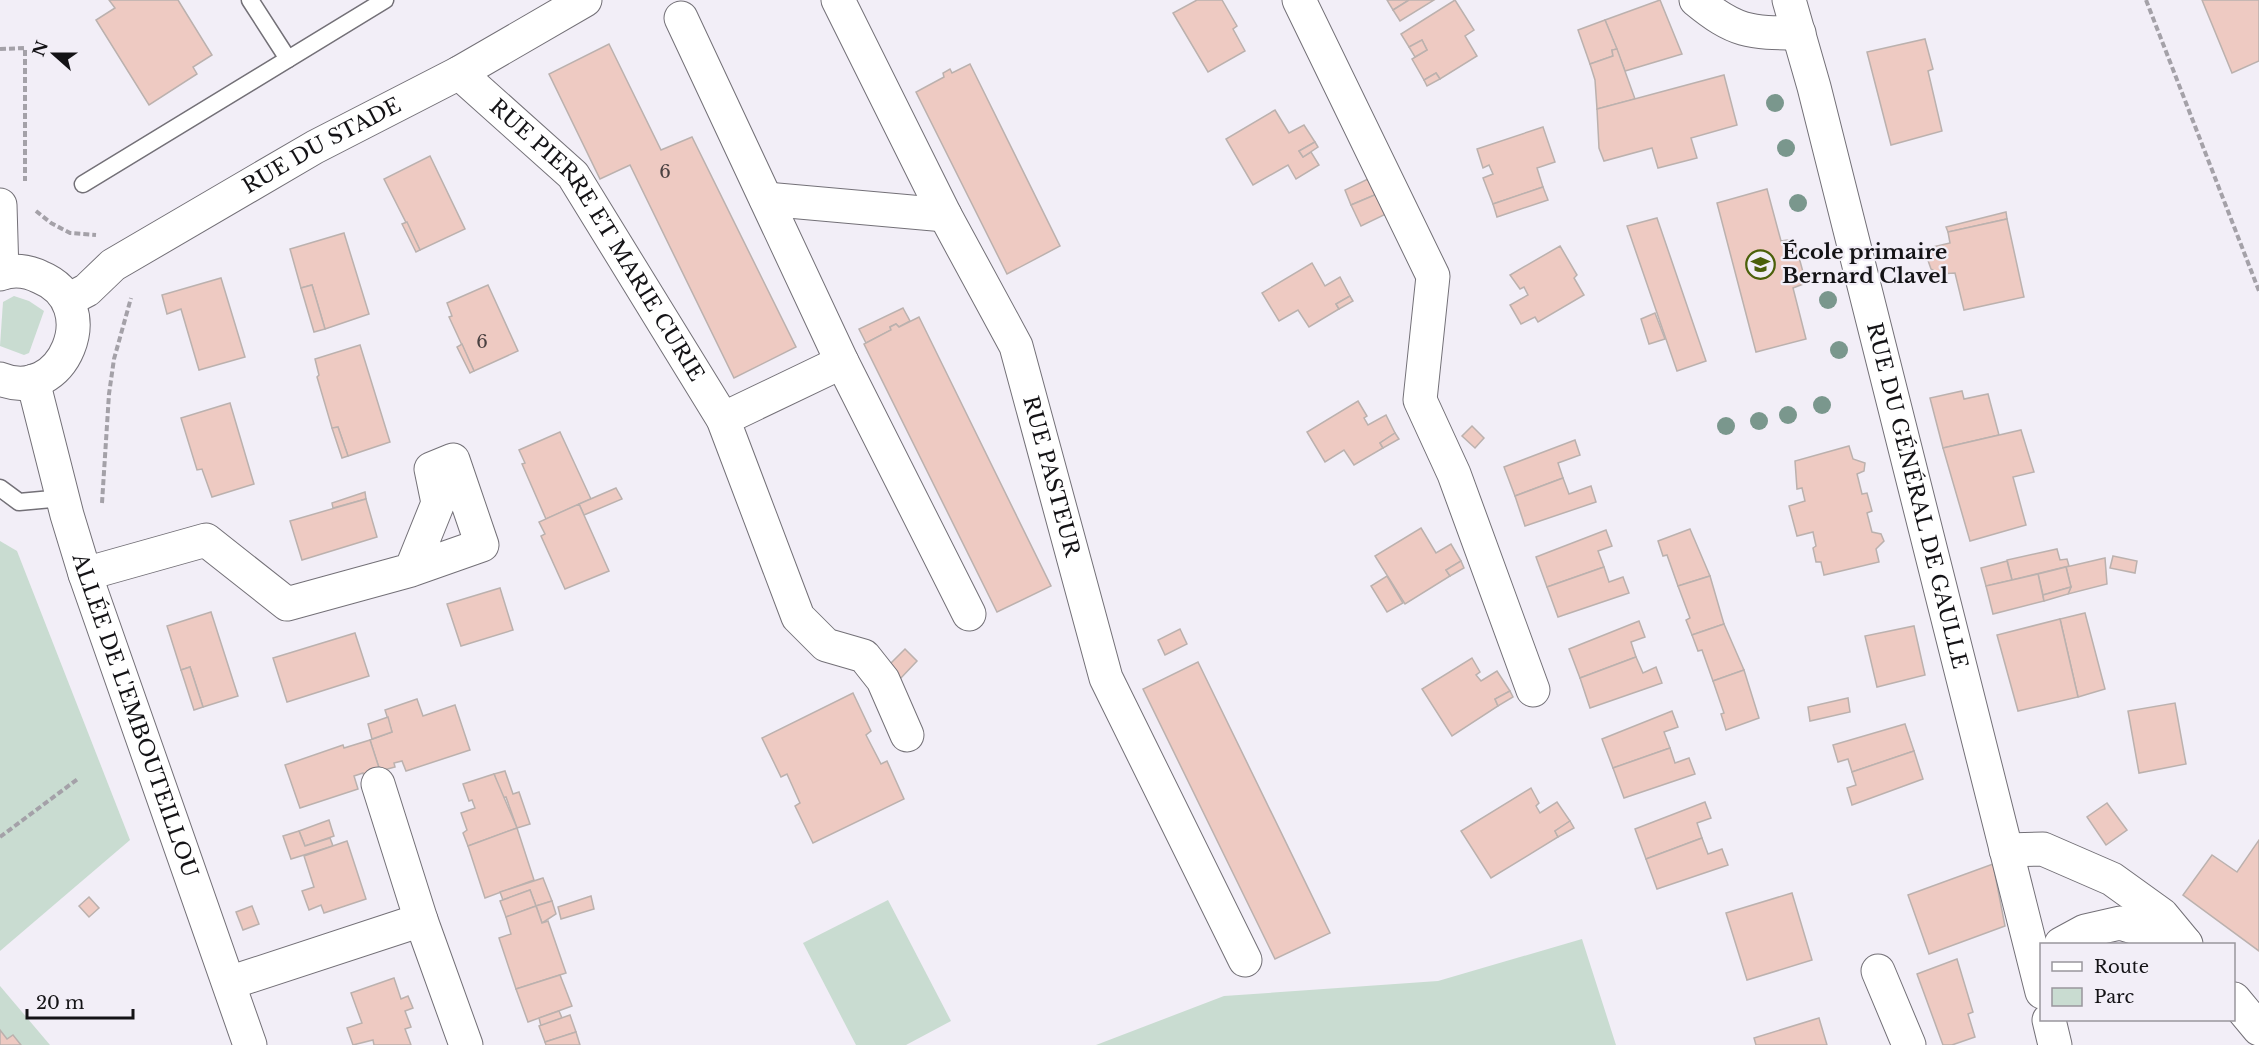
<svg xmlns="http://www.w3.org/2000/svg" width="2259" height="1045" font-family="'Libre Baskerville',serif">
	<rect width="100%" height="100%" fill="#f2eef7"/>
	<!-- green -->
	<g fill="#c9dcd1">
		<path d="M14,296l15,5 15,10 -15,42 -5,2 -24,-9 3,-44z"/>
		<path d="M0,541l17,10 113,289 -130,111z"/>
		<path d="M888,900l63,121 -45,24h-50l-53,-102z"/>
		<path d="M1582,939l34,106h-520l128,-49 214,-15z"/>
		<path d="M0,986l50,59h-50z"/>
	</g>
	<!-- building -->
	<g fill="#eecac2" stroke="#bbb1ae" stroke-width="1.5">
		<path d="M109,0h69l34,55 -19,12 4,7 -48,31 -53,-85 19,-12z"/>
		<path d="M1197,0h25l15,26 -4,3 12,22 -37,21 -35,-59z"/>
		<path d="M1387,0h22l-16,10z"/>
		<path d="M1409,0h25l-34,21 -7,-11z"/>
		<path d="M1455,0l19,30 -9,6 12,20 -37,23 -4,-6 -12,7 -12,-21 15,-9 -5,-10 -13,7 -8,-13z"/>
		<path d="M1660,0l22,54 -57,17 -20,-51z"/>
		<path d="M2202,0h57v61l-27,12z"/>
		<path d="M1605,20l12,29 -5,1 1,6 -23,8 -12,-34z"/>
		<path d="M1925,39l8,30 -5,2 14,60 -51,14 -24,-93z"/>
		<path d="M1422,40l5,10 -12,7 -6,-10z"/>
		<path d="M609,44l52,106 31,-13 104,210 -62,31 -104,-213 -30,14 -51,-105z"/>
		<path d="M1617,49l18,50 -38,10 -2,-29 -5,-16 23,-8 -1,-6z"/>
		<path d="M970,64l90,182 -53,28 -91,-182 28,-15 -1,-4 7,-4 2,4z"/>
		<path d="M1436,73l4,6 -13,7 -3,-6z"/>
		<path d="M1724,75l13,50 -46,13 6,20 -39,10 -6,-20 -48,13 -5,-13 -2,-39z"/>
		<path d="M1275,110l14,23 15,-8 11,17 -16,9 4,6 8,-5 8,13 -23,14 -8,-14 -35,20 -27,-46z"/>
		<path d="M1543,127l12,35 -18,6 6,19 -50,17 -10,-26 10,-4 -4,-9 -6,3 -6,-19z"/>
		<path d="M1315,142l3,5 -15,10 -4,-6z"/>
		<path d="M430,156l35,73 -45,21 -36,-71z"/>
		<path d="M1370,178l7,16 -26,11 -6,-15z"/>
		<path d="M1543,187l5,13 -51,17 -4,-13z"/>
		<path d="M1767,189l14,52 13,-2 12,44 -13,5 13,51 -50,13 -39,-149z"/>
		<path d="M1377,194l9,20 -25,12 -10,-21z"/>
		<path d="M2006,212l1,7 -59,13 -2,-5z"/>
		<path d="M1657,218l49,143 -29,10 -50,-145z"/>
		<path d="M2007,219l17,78 -60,13 -9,-37 -16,1 -8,-5 -7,-20 26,-6 -2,-11z"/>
		<path d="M407,222l13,28 -4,2 -14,-28z"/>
		<path d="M344,233l25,81 -44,15 -13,-44 -11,3 -11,-39z"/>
		<path d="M1560,246l17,29 -3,3 10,17 -46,27 -3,-5 -14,7 -11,-19 18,-10 -4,-8 -4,2 -10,-14z"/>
		<path d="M1312,263l13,23 15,-9 10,19 -14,8 3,5 -30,18 -11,-17 -19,11 -17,-28z"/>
		<path d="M221,278l24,79 -46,13 -18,-61 -14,5 -5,-19z"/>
		<path d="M312,285l13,44 -11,3 -13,-44z"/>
		<path d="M488,285l30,66 -44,20 -25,-54 3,-1 -5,-13z"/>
		<path d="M1350,296l3,5 -14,8 -3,-5z"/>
		<path d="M903,308l7,13 -11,6 -3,-3 -6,3 1,3 -25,13 -7,-14z"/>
		<path d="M1655,313l10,26 -16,5 -8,-25z"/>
		<path d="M919,317l132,269 -54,26 -133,-268 27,-14 -1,-3 6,-3 3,3z"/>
		<path d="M462,344l12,27 -4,2 -13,-26z"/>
		<path d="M360,345l30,97 -42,14 -10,-29 -6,1 -15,-51 2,-2 -4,-16z"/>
		<path d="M1962,391l2,8 24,-5 11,41 -56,13 -13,-50z"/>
		<path d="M1358,401l9,15 -3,2 4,7 18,-10 9,18 -15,10 3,5 -29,17 -10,-15 -19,12 -18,-30z"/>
		<path d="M230,403l24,81 -42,13 -10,-28 -5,1 -16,-52z"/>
		<path d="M1472,426l12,12 -9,10 -13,-12z"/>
		<path d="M338,427l10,29 -6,2 -10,-30z"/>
		<path d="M2021,430l13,42 -21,5 13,48 -56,16 -27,-93z"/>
		<path d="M560,432l31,67 -45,20 -24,-55 3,-1 -6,-13z"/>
		<path d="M1395,433l4,6 -16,9 -3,-5z"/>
		<path d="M1575,440l5,15 -22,8 5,15 -48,18 -11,-29z"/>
		<path d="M1849,446l4,13 12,4 -1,8 -7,3 5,20 5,-1 5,18 -5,2 5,19 9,2 3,7 -8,8 3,13 -55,13 -3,-13h-5l-3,-14 3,-2 -3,-14 -16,4 -8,-30 16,-5 -3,-13 -5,1 -2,-28z"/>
		<path d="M1563,478l6,16 22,-8 5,16 -71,24 -10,-30z"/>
		<path d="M616,488l6,11 -38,16 -5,-11z"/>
		<path d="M365,492l1,7 -33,9 -1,-5z"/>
		<path d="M366,499l11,38 -75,23 -12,-39z"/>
		<path d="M579,504l30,67 -44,18 -24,-53 4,-2 -6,-12z"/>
		<path d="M1421,528l15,25 15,-9 10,17 -15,9 4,6 -45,28 -30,-48z"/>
		<path d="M1690,529l20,47 -32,10 -11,-31 -4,1 -5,-15z"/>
		<path d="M1606,530l6,16 -14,5 6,16 -57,20 -11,-30z"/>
		<path d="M2057,549l3,11 7,-1 2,7 -57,14 -5,-20z"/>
		<path d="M2113,556l24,5 -2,12 -25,-5z"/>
		<path d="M2105,558l2,26 -39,10 3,-7 -5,-20z"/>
		<path d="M1461,561l3,7 -14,8 -4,-6z"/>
		<path d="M2007,561l5,19 -26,6 -5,-18z"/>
		<path d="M1604,567l5,15 14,-5 6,16 -71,24 -11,-30z"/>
		<path d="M2066,567l5,20 -28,8 -5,-21z"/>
		<path d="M2038,574l6,27 -51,13 -7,-28z"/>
		<path d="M1387,576l16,27 -16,9 -16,-26z"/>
		<path d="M1710,576l14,48 -32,11 -6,-15 4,-2 -12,-32z"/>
		<path d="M2071,587l-3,7 -24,7 -1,-6z"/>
		<path d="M500,588l13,42 -52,16 -14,-42z"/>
		<path d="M211,612l27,84 -35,11 -13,-40 -9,3 -14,-44z"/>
		<path d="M2085,613l20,76 -27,8 -18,-78z"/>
		<path d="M2060,619l18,78 -60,14 -21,-76z"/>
		<path d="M1639,621l6,16 -14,5 5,15 -56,21 -11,-29z"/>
		<path d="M1724,624l20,46 -31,11 -11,-31 -4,1 -6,-16z"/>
		<path d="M1914,626l11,49 -48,12 -12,-51z"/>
		<path d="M1180,629l7,15 -22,11 -7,-15z"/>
		<path d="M355,633l14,43 -82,26 -14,-44z"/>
		<path d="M905,649l12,12 -17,18 -13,-12z"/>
		<path d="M1636,657l7,16 13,-6 6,16 -72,25 -10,-30z"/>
		<path d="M1472,658l8,14 -4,3 5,6 16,-10 13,20 -15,8 3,7 -46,30 -30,-47z"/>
		<path d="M1198,662l132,271 -55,26 -132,-270z"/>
		<path d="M190,667l13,40 -9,3 -13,-40z"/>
		<path d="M1744,670l15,48 -33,12 -5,-16 3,-1 -11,-32z"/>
		<path d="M1510,691l3,6 -15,9 -3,-7z"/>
		<path d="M853,693l18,38 -5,4 15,29 6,-3 17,38 -91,44 -18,-37 5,-3 -13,-29 -6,3 -19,-39z"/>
		<path d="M1848,698l2,14 -40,9 -2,-14z"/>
		<path d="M417,699l6,17 32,-11 15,45 -64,21 -4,-10 -8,2 1,4 -15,4 -10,-31 22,-8 -7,-22z"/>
		<path d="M2175,703l11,61 -47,9 -11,-62z"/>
		<path d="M1672,711l6,16 -14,5 6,16 -57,20 -11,-29z"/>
		<path d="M388,717l4,15 -20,7 -4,-15z"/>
		<path d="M1905,724l9,27 -62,21 -4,-13 -10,3 -5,-17z"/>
		<path d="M370,740l10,31 -16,5 -1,-3 -9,3 4,13 -58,19 -15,-43 58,-20 1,3z"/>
		<path d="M1670,748l5,15 14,-5 6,16 -71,24 -11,-30z"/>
		<path d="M1914,751l9,28 -71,26 -5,-17 9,-3 -4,-13z"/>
		<path d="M505,771l8,23 6,-2 11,32 -13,4 -11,-31 -4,1 -8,-24z"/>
		<path d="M494,774l23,54 -49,18 -5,-13 4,-3 -6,-17 14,-5 -3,-8 -3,1 -6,-17z"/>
		<path d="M1531,788l8,15 -3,3 4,7 17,-11 13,19 -15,10 3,6 -67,41 -30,-47z"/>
		<path d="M1705,802l6,16 -14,5 5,15 -56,21 -11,-30z"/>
		<path d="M2107,803l20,27 -21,15 -19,-28z"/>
		<path d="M329,820l5,16 -29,10 -6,-15z"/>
		<path d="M1570,821l4,7 -16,9 -3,-6z"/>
		<path d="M517,828l17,52 -49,18 -17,-52z"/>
		<path d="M299,831l6,15 25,-8 3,8 -42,13 -8,-23z"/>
		<path d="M1702,838l6,16 14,-5 6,16 -71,24 -11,-30z"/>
		<path d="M2259,840v111l-76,-56 29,-40 25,17z"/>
		<path d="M347,841l19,58 -42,14 -3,-8 -12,5 -7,-19 12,-4 -10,-31z"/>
		<path d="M1993,864l12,62 -76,28 -21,-59z"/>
		<path d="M543,878l9,23 -16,5 -6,-16 -27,10 -3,-8z"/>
		<path d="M530,890l6,16 -30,11 -6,-16z"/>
		<path d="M1792,893l20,67 -65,20 -21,-67z"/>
		<path d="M591,896l3,13 -33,10 -3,-12z"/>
		<path d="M89,897l10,11 -10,9 -10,-11z"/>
		<path d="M552,901l4,13 -14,9 -6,-17z"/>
		<path d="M252,906l7,18 -16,6 -7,-18z"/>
		<path d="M536,906l6,17 6,-2 18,52 -50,16 -17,-51 12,-4 -5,-17z"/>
		<path d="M1957,959l16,53 -5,2 7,23 -23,8h-9l-26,-71z"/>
		<path d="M560,975l12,31 -44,16 -12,-33z"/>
		<path d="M394,978l7,21 7,-3 5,12 -8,3 6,16 -6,2 6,16h-37l-1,-5 -20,5 -6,-17 15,-5 -11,-30z"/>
		<path d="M559,1011l3,7 -21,8 -2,-8z"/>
		<path d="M570,1015l6,17 -31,10 -6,-16z"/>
		<path d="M1819,1018l8,27h-71l-2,-7z"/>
		<path d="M0,1030l7,9 6,-4 8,10h-21z"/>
		<path d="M576,1032l4,13h-34l-1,-3z"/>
	</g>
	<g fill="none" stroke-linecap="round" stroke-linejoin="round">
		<defs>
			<g id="service">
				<path d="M250,0l38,59"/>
				<path d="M83,184l302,-184"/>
				<path d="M0,488l19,14 44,-4"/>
			</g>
			<g id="minor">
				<path id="s1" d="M838,0l107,215 71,131 90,332 139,282"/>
				<path d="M1299,0l134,276 -13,124 34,74 79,216"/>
				<path d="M1696,0c39,32 53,33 103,33"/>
				<path d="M681,18l161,344 127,252"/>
				<path id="s2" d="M459,73l114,102 150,244 75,198 28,28 38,11 19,24 24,55"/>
				<path d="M766,199l179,16"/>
				<path id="s3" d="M68,300l19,-10 26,-25 202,-118 144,-74 126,-73"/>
				<path d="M723,419l119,-57"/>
				<path d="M85,574l121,-34 81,64 124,-34 71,-25 -29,-85 -22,9 7,34 -27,67"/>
				<path d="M378,784l43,136 45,125"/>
				<path d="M2006,850l37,-1 69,30 50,36 24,29"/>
				<path d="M2061,944l24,-13 35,-8 65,20"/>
				<path d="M1878,971l31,74"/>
				<path d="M229,983l192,-63"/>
				<path d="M2234,999l25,30"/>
			</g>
			<g id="tertiary">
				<path d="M0,205l2,68"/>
				<path d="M0,274c13,-5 28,-3 40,3 66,27 23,128 -40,102"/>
				<path id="s4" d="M33,381l34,134 18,59 165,471"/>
			</g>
			<g id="secondary">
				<path id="s5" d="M1789,0l25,87 228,905"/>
				<path d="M2049,1020l6,25"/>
			</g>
		</defs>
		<!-- service casing -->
		<use href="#service" stroke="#737077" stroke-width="19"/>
		<!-- minor casing -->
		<use href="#minor" stroke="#737077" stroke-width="35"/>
		<!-- tertiary casing -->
		<use href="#tertiary" stroke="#737077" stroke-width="35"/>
		<!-- secondary casing -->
		<use href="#secondary" stroke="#737077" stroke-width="35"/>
		<!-- path -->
		<g stroke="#a4a1a8" stroke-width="4" stroke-dasharray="6 3" stroke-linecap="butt">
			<path d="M2146,0l113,291"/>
			<path d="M0,49l25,-1v133"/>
			<path d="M36,211l15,12 19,10 26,2"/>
			<path d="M102,503l7,-109 5,-35 17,-61"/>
			<path d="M0,837l79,-59"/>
		</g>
		<!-- service -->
		<use href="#service" stroke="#fff" stroke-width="16"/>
		<!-- minor -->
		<use href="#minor" stroke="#fff" stroke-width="33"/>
		<!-- tertiary -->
		<use href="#tertiary" stroke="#fff" stroke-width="33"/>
		<!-- secondary -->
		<use href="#secondary" stroke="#fff" stroke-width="33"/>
	</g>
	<!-- trees -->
	<g fill="#7a978d">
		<circle cx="1775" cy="103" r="9"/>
		<circle cx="1786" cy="148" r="9"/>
		<circle cx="1798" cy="203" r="9"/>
		<circle cx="1828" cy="300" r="9"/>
		<circle cx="1839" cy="350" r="9"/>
		<circle cx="1822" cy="405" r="9"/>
		<circle cx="1788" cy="415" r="9"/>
		<circle cx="1759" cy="421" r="9"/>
		<circle cx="1726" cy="426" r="9"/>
	</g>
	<!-- icons -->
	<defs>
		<symbol id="school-ring" viewBox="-11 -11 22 22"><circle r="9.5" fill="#f2eef7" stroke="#4b600a" stroke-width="1.5"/><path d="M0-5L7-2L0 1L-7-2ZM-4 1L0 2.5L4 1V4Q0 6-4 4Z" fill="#4b600a"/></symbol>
	</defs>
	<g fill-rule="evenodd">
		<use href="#school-ring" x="1744" y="248" width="33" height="33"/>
	</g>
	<g text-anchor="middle" stroke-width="4.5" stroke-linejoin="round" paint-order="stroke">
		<!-- number labels -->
		<g font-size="18" fill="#4a4141">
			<text x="665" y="178">6</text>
			<text x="482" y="348">6</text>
		</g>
		<!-- street labels -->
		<g font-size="21" fill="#141316" stroke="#f2eef7">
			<text dy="7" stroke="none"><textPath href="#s3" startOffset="298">RUE DU STADE</textPath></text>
			<text dy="7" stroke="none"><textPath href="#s2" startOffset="219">RUE PIERRE ET MARIE CURIE</textPath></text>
			<text dy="7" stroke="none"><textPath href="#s1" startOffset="524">RUE PASTEUR</textPath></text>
			<text dy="7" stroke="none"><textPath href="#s5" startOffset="512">RUE DU GÉNÉRAL DE GAULLE</textPath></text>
			<text dy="7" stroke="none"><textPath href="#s4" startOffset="350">ALLÉE DE L'EMBOUTEILLOU</textPath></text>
		</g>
		<!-- poi labels -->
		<g font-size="21" font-weight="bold" fill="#141316" stroke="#f2eef7" text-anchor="start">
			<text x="1782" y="259">École primaire<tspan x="1782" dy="24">Bernard Clavel</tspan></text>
		</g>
	</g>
	<!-- legend -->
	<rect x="2040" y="943" width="195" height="78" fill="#f2eef7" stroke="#99969d" stroke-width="1.5"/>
	<rect x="2052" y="962" width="30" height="9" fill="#ffffff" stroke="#99969d" stroke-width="1.5"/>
	<text x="2094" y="973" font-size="18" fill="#141316">Route</text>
	<rect x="2052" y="988" width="30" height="18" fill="#c9dcd1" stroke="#99969d" stroke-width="1.5"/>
	<text x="2094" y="1003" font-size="18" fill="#141316">Parc</text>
	<!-- north arrow -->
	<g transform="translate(54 54) rotate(291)" stroke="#f2eef7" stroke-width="4.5" paint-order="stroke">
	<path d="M0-4.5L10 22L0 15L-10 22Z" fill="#141316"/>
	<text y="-9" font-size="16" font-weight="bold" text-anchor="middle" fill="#141316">N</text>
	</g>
	<!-- scale -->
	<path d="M27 1009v9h106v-9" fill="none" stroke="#141316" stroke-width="3"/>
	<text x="36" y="1009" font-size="18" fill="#141316" stroke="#f2eef7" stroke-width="4.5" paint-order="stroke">20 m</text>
</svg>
